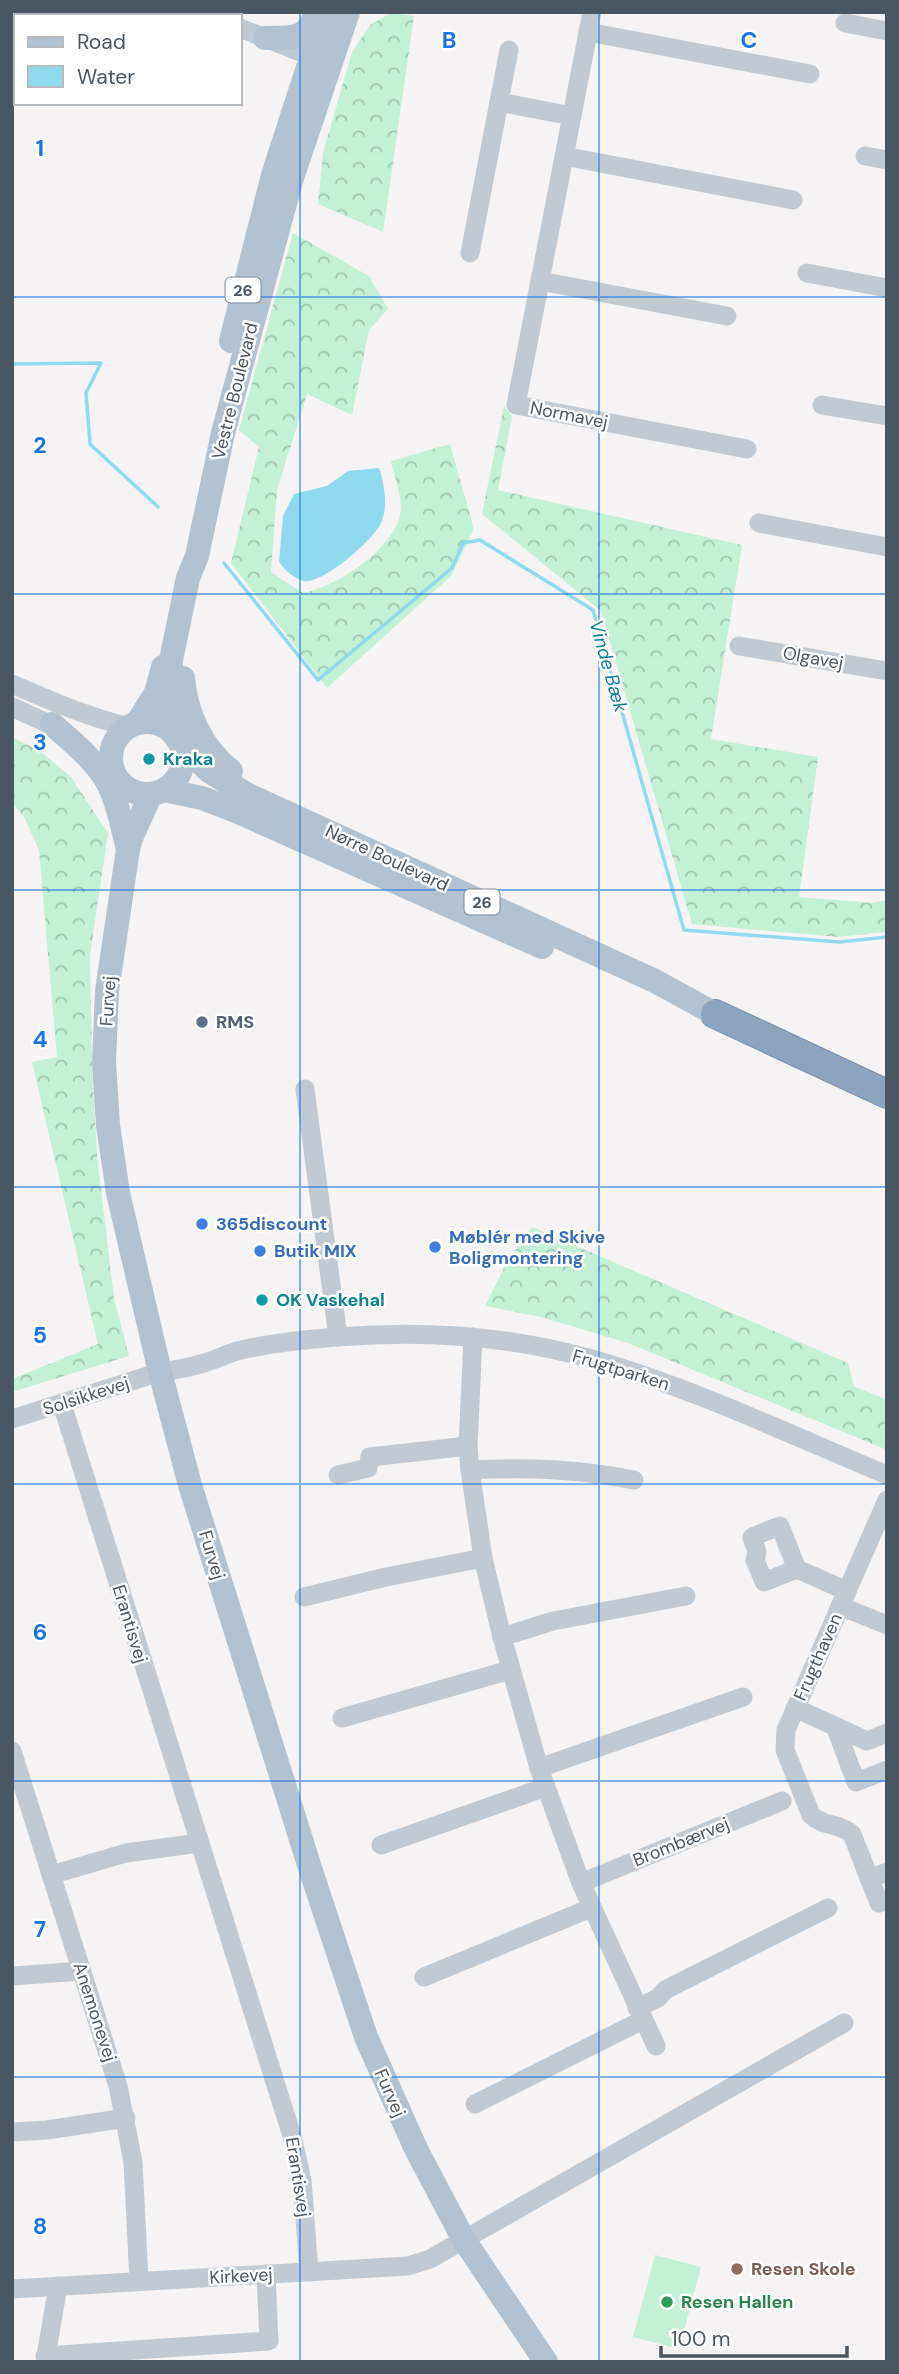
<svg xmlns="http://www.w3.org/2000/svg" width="899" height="2374" font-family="'DM Sans',sans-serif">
	<defs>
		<pattern id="forest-crowns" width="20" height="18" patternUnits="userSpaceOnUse" patternTransform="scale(1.75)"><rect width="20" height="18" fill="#c3f1d5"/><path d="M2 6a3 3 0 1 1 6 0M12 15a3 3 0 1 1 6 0" fill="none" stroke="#a0c6b0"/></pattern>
	</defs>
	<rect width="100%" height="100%" fill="#f5f3f3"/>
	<!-- green -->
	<path fill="#c3f1d5" d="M655,2255l46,12 -22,82 -46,-12z"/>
	<!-- forest -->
	<g fill="url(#forest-crowns)">
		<path d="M391,13l23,3 -31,216 -65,-28 5,-51 29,-101 18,-27z"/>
		<path d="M293,233l76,43 19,33 -19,21 -17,85 -45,-21 -30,96 -6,82 32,21c34,-6 95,-46 98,-84 0,-15 -7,-34 -10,-48l59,-17 24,85 -23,47 -124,112 -96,-125 28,-116 -20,-17z"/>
		<path d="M504,406l8,11 -14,73 244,55 -31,194 107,18 -19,140 74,6 14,-3v32l-49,5 -146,-13 -91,-313 -119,-97z"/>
		<path d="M12,737l28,14 31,26 37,56 -18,122 2,111 5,90 17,142 15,58 -117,36v-13l86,-35 -66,-282 25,-5 -18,-207 -15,-33 -12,-14z"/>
		<path d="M532,1227l316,136 6,23 33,14v50l-259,-107 -87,-26 -56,-11 23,-46z"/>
	</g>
	<!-- water -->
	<path fill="#90daee" d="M379,468c5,15 9,36 3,53 -6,17 -60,64 -78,60 -11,-3 -19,-11 -25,-19l4,-46 11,-22 33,-8 21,-15z"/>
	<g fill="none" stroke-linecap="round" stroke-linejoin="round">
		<!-- stream -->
		<g stroke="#90daee" stroke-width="3.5">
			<path d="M12,364l89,-1 -15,30 4,51 68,63"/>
			<path d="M224,563l94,117 134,-112 11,-25 17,-3 113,70 91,320 156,12 47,-5"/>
		</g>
		<defs>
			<path id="highway" d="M715,1014l172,80"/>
		</defs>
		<!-- highway casing -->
		<use href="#highway" stroke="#7690ad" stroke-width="30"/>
		<!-- minor -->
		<g stroke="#c1cad2" stroke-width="19">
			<path d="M203,12l7,4"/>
			<path d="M592,12l-76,393 231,44"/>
			<path d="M845,23l42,8"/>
			<path d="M240,28l85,34"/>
			<path d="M588,32l222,42"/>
			<path d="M499,102l73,14"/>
			<path d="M564,156l229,44"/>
			<path d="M865,156l22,4"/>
			<path d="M470,253l39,-203"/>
			<path d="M807,273l80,15"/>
			<path d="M540,281l187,35"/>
			<path d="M822,405l65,11"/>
			<path d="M759,523l128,24"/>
			<path d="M739,646l148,25"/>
			<path d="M12,684c39,17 76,33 117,43"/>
			<path d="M12,707l50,23"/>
			<path d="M305,1089l33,248"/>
			<path d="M473,1337l-5,109 2,24 13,88 19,79 37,131 42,115 75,163"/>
			<path d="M62,1404l230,732 10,44 7,92"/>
			<path d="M12,1419l148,-47c16,-2 32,-5 47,-10 10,-3 20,-8 30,-11 32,-8 67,-11 100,-14 86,-7 175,-1 258,23 100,29 196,75 292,115"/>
			<path d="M470,1470c58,-3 108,-1 164,10"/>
			<path d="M338,1475l30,-7 2,-11 98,-11"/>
			<path d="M887,1500l-101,230 -1,20 26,65c12,12 29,8 41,19l27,69 8,-3"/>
			<path d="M797,1569l-17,-43 -28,11 5,15 -2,8 9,22 33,-13 50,22"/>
			<path d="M304,1597l82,-20 97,-19"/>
			<path d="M840,1606l47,19"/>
			<path d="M502,1637l51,-16 133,-25"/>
			<path d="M795,1708l72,33 20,-8"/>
			<path d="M342,1718l168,-48"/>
			<path d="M835,1726l21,56 31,-12"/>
			<path d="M12,1751l106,335 15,76 6,119"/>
			<path d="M539,1768l204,-71"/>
			<path d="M381,1845l165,-58"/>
			<path d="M51,1875l75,-22 73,-10"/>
			<path d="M869,1879l18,-7"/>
			<path d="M581,1883l201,-82"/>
			<path d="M12,1976l70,-5"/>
			<path d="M424,1977l167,-69"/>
			<path d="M637,2008l21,-10 7,-8 163,-82"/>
			<path d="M475,2104l168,-84"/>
			<path d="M12,2132l35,-2 79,-12"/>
			<path d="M12,2289l396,-23 22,-7 414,-236"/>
			<path d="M45,2356l224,-15 -3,-67"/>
			<path d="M45,2362l13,-76"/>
		</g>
		<!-- major -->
		<g stroke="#b3c2d1" stroke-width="24">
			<path d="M265,38c28,-1 40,4 52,-26"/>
			<path d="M231,341l42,-166 53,-163"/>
			<path d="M183,678c3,36 19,70 48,93"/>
			<circle cx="147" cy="758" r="36"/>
			<path d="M137,723l19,-30 7,-26"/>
			<path d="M52,724c19,17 41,34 54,56 12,21 16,47 22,69"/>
			<path d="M175,736l-6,-40 2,-36 17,-82 9,-22 26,-123 68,-252 57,-169"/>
			<path d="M181,745l28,26 37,23 409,187 60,33"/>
			<path d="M164,790l38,8 34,13 306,136"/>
			<path d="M151,794l-20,44 -3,11 -21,142 -3,71 4,63 10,68 42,179 30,113 120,383 56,169 50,112 48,91 82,122"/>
		</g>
		<!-- highway -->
		<use href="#highway" stroke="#8ba5c1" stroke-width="28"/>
	</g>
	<!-- grid -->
	<path fill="none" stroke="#1a73e8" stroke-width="2" stroke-opacity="0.55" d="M300,12v2350M599,12v2350M12,297h875M12,594h875M12,890h875M12,1187h875M12,1484h875M12,1781h875M12,2077h875"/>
	<!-- markers -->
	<g fill="#0f9aa8" stroke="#fff" stroke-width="2.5">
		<circle cx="149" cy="759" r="7"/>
		<circle cx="262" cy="1300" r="7"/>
	</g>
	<circle fill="#5c6f8a" stroke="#fff" stroke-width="2.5" cx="202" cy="1022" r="7"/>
	<g fill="#3f7fe0" stroke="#fff" stroke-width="2.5">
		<circle cx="202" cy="1224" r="7"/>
		<circle cx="435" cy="1247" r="7"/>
		<circle cx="260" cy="1251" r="7"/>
	</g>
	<circle fill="#8d6e63" stroke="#fff" stroke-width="2.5" cx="737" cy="2269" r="7"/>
	<circle fill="#2e9e5b" stroke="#fff" stroke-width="2.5" cx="667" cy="2302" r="7"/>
	<g text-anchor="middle" stroke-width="5" stroke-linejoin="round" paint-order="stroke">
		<!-- shield labels -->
		<g fill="#fff" stroke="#808990" stroke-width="2">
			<rect x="225.5" y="277.5" width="35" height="25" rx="5"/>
			<rect x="464.5" y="889.5" width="35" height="25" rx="5"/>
		</g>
		<g font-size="16" font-weight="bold" fill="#4a5661">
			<text x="243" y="296">26</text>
			<text x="482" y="908">26</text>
		</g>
		<!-- street labels -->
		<g font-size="18" fill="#4a5661" stroke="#fff">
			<text transform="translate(235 391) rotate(-76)" y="6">Vestre Boulevard</text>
			<text transform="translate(569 415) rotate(11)" y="6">Normavej</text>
			<text transform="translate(813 658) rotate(10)" y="6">Olgavej</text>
			<text transform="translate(387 858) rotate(25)" y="6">Nørre Boulevard</text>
			<text transform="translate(108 1001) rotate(-86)" y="6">Furvej</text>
			<text transform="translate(621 1370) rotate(17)" y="6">Frugtparken</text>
			<text transform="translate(86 1396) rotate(-18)" y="6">Solsikkevej</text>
			<text transform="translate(212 1555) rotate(73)" y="6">Furvej</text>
			<text transform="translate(130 1624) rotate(73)" y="6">Erantisvej</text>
			<text transform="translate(818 1657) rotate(-66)" y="6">Frugthaven</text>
			<text transform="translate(681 1842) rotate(-22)" y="6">Brombærvej</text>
			<text transform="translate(95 2012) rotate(72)" y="6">Anemonevej</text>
			<text transform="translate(390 2093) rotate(66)" y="6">Furvej</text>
			<text transform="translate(298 2177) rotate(81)" y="6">Erantisvej</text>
			<text transform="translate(241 2276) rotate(-3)" y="6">Kirkevej</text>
		</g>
		<!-- culture labels -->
		<g font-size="18" font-weight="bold" fill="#0d838f" stroke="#fff" text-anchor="start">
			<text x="163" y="765">Kraka</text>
			<text x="276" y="1306">OK Vaskehal</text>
		</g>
		<!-- service labels -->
		<g font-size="18" font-weight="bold" fill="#4e5e75" stroke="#fff" text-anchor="start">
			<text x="216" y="1028">RMS</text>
		</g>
		<!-- shop labels -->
		<g font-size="18" font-weight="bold" fill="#366cbe" stroke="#fff" text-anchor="start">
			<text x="216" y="1230">365discount</text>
			<text x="449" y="1243">Møblér med Skive<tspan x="449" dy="21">Boligmontering</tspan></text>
			<text x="274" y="1257">Butik MIX</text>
		</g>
		<!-- education labels -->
		<g font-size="18" font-weight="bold" fill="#785e54" stroke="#fff" text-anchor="start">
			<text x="751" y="2275">Resen Skole</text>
		</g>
		<!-- leisure labels -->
		<g font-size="18" font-weight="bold" fill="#27864d" stroke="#fff" text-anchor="start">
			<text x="681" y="2308">Resen Hallen</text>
		</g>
		<!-- water labels -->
		<g font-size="19" font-style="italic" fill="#0c7c9b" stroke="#fff">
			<text transform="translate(609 666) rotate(74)" y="7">Vinde Bæk</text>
		</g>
	</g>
	<g font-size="23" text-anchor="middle" font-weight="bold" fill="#1a73e8" stroke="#fff" stroke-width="5" stroke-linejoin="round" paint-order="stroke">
		<text x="449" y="48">B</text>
		<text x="749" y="48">C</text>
		<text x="40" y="156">1</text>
		<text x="40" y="453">2</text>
		<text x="40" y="750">3</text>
		<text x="40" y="1047">4</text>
		<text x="40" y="1343">5</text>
		<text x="40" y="1640">6</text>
		<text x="40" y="1937">7</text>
		<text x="40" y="2234">8</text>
	</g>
	<!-- border -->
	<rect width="899" height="2374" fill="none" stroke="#4a5661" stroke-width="28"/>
	<!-- legend -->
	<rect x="14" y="14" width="228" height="91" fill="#ffffff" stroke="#b7bbc0" stroke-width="2"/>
	<rect x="28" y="37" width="35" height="10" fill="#b3c2d1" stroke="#b7bbc0" stroke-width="2"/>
	<text x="77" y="49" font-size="21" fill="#4a5661">Road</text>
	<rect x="28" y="66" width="35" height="21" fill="#90daee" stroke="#b7bbc0" stroke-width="2"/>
	<text x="77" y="84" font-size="21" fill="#4a5661">Water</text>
	<!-- scale -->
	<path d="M661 2346v10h186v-10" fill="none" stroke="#4a5661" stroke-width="3.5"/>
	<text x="671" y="2346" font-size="21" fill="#4a5661" stroke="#ffffff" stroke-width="5" paint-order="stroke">100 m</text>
</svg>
